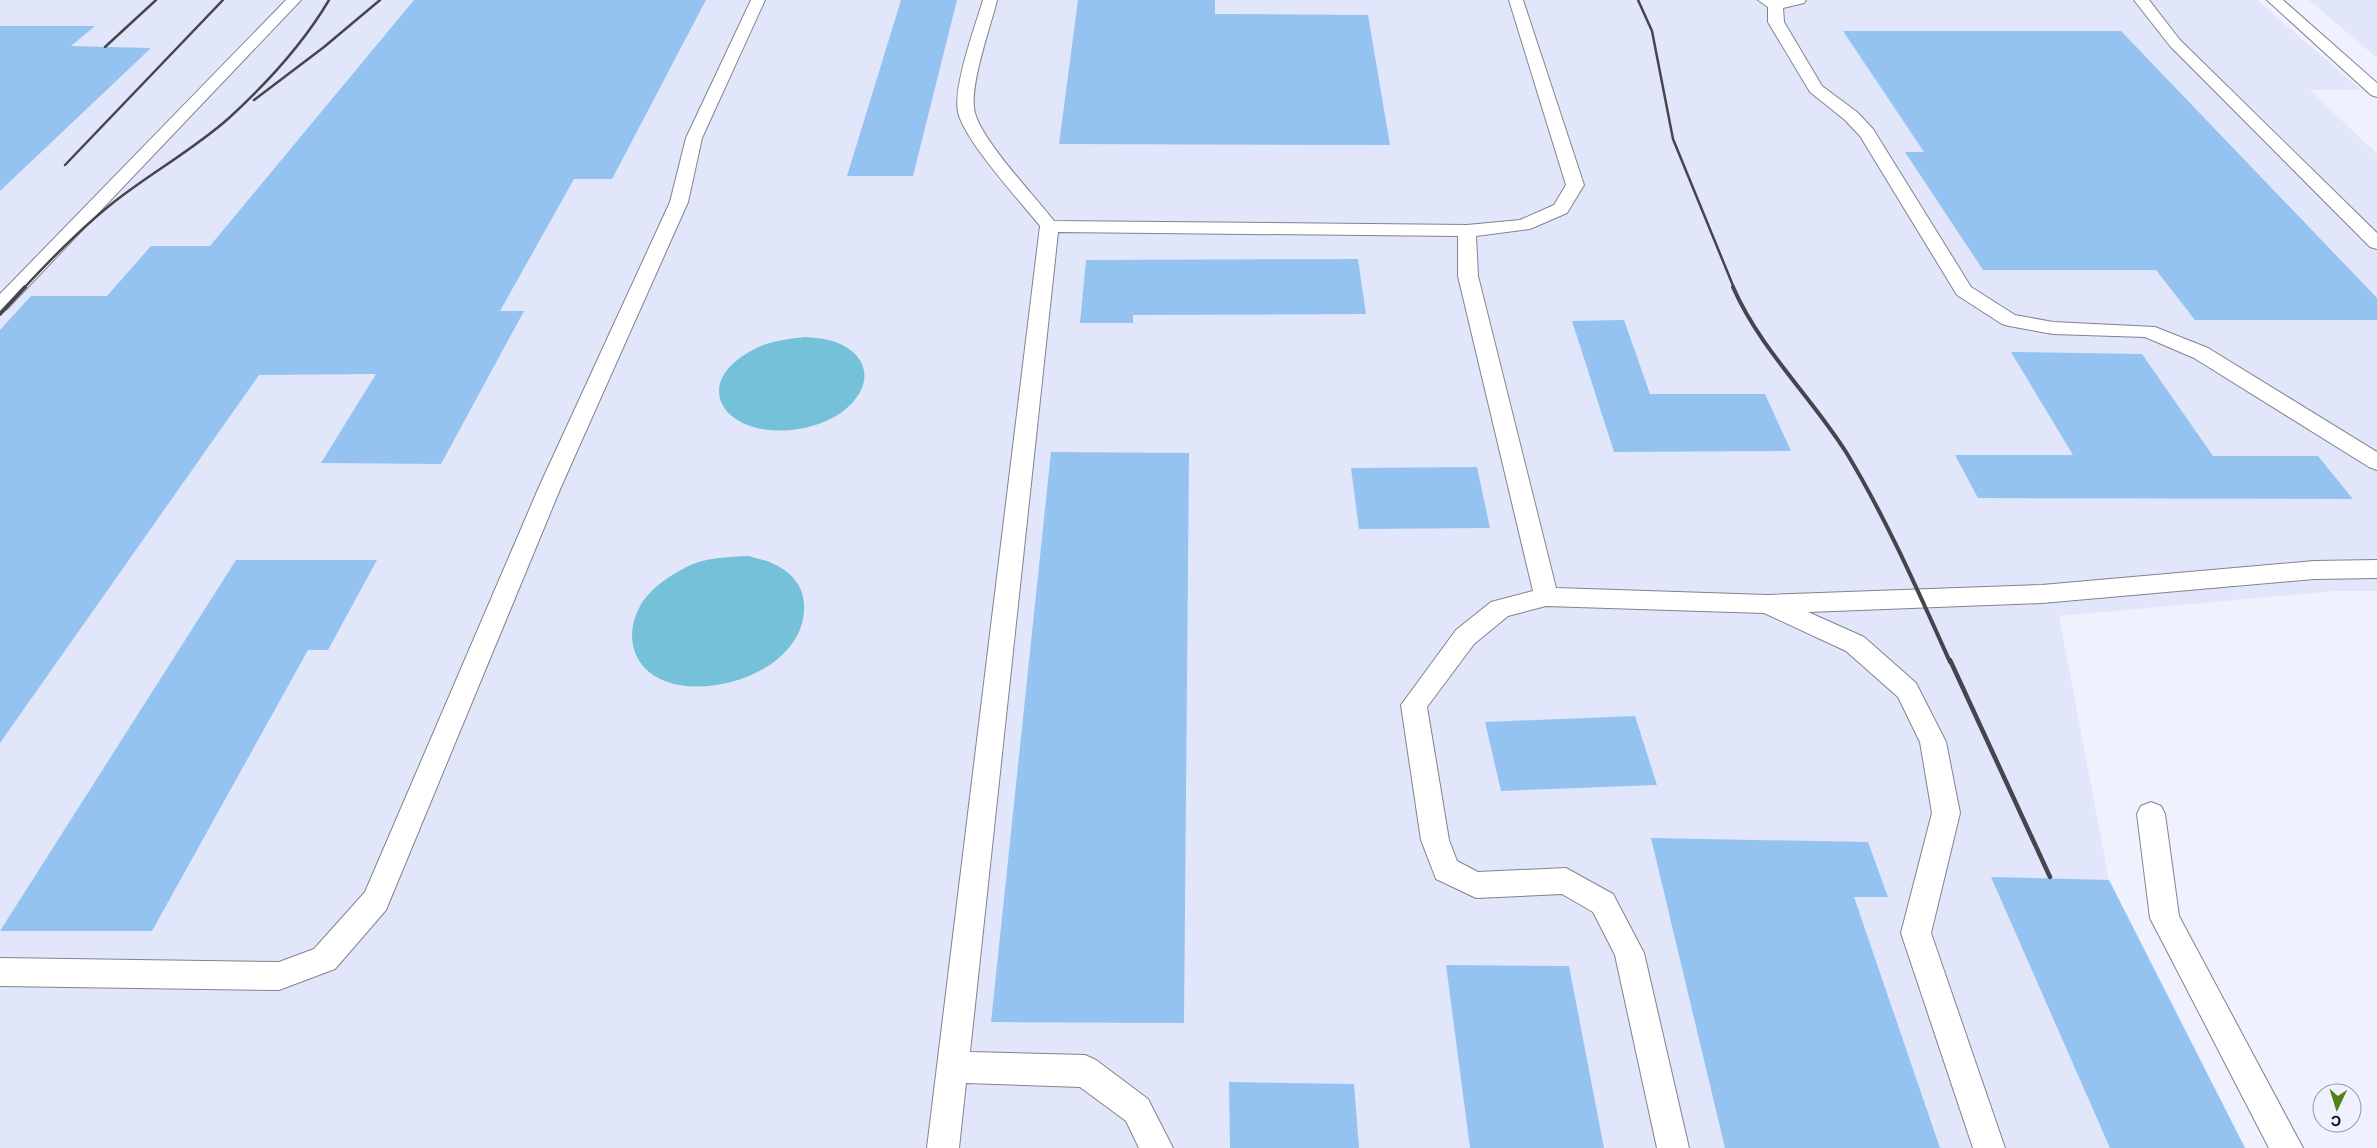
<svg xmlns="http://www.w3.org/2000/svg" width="2377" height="1148" font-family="Inter,sans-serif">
	<rect width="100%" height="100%" fill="#eff1ff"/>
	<!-- built -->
	<g fill="#e2e6fa">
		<path d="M0,0h2257l104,90h-51l67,64v437h-41l-277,25 50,264 136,268h-2245z"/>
		<path d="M2309,0h68v58z"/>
	</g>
	<!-- water -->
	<g fill="#75c1d9">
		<path d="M805,337c8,1 16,1 23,3 34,8 49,36 24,63 -13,15 -35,23 -54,26 -75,12 -114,-49 -37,-83 14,-6 29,-7 44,-9z"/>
		<path d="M749,556c8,3 18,4 25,8 17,8 29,21 30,40 4,64 -93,99 -144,75 -33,-16 -36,-55 -13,-83 11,-13 30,-25 46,-32 18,-7 37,-7 56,-8z"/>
	</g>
	<!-- building -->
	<g fill="#94c3f1">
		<path d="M414,0h292l-94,179h-38l-74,132h24l-83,153 -120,-1 55,-89 -117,1 -259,368v-413l31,-34h76l44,-50h59z"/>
		<path d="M901,0h56l-44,176h-66z"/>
		<path d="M1078,0h137v14l153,1 22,130 -331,-1z"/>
		<path d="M0,26h95l-24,20 80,2 -151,143z"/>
		<path d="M1843,31h278l256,267v22h-182l-39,-50h-173l-78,-118h19z"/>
		<path d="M1358,259l8,55 -233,1v8h-53l6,-63z"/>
		<path d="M1624,320l26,74h115l26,57 -177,1 -42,-131z"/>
		<path d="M2011,352l131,2 71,102h105l35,43 -375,-1 -23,-43h118z"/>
		<path d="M1051,452l138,1 -5,570 -193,-1z"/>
		<path d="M1477,467l13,61 -131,1 -8,-61z"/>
		<path d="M236,560h141l-49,90h-20l-156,281h-152z"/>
		<path d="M1635,716l22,69 -156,6 -16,-69z"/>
		<path d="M1651,838l217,4 20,55h-34l86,251h-215z"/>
		<path d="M1991,877l118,3 136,268h-135z"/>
		<path d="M1446,965l123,1 35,182h-134z"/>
		<path d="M1229,1082l125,2 5,64h-129z"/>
	</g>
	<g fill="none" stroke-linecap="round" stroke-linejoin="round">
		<defs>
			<g id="service">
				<path d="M286,0h15l-294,309 -7,2v-17z"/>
				<path d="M751,0h14l-63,138 -14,64 -127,285 -175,423 -51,59 -56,21 -279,-4v-28l279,4 35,-13 51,-57 174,-405 131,-285 16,-64z"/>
				<path d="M983,0h14c-6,26 -29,88 -22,113 8,29 59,82 79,108l413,4 53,-5 34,-15 12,-20 -57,-185h14l61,185 -17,28 -37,16 -54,7 2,40 78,312 211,7 275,-10 272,-24 63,-1v18l-63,1 -272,24 -234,9 56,25 52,46 30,59 14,71 -29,120 74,215h-32l-72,-215 31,-120 -12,-71 -22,-45 -52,-46 -82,-38 -218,-7 -38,10 -34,28 -47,63 22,133 8,21 21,11 88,-4 47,26 31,59 45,195h-32l-42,-193 -22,-43 -31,-18 -86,4 -40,-19 -15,-39 -20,-135 55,-75 35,-28 42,-11 -75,-315v-40l-400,-4 -88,820 115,3 11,5 52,39 25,49h-34l-13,-27 -46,-34 -114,-4 -7,65h-32l113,-922c-20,-25 -76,-86 -82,-114 -5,-26 17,-85 25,-112z"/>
				<path d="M1758,0h48l-2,3 -21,5 1,14 38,64 35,26 16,17 98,158 44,28 38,7 102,5 53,21 169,104v18l-8,-3 -175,-109 -49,-21 -92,-3 -44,-8 -7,-2 -45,-29 -97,-159 -15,-16 -35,-28 -42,-70v-15z"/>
				<path d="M2134,0h15l31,40 197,193v16l-7,-2 -200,-201z"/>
				<path d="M2267,0h16l94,83v14l-6,-2z"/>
				<path d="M2151,802l10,4 4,8 14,102 124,232h-34l-119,-230 -13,-104 4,-8z"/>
			</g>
		</defs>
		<!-- service casing -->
		<use href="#service" stroke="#81838f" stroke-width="2"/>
		<!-- service -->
		<use href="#service" fill="#fff" fill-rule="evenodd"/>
		<!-- rail-far2 -->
		<g stroke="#45464d" stroke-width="2.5">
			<path d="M1638,0l14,31 21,108 61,149"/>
			<path d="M105,47l51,-47"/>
			<path d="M254,100l70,-53 56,-47"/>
			<path d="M65,165l158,-165"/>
			<path d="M24,288c27,-29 54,-57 85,-82 38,-31 83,-55 120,-88 37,-34 74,-74 100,-118"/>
		</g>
		<!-- rail-far1 -->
		<g stroke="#45464d" stroke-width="4">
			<path d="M1733,287c27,62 77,108 113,165 40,66 72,139 104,210"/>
			<path d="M0,314l25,-27"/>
		</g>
		<!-- rail -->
		<path stroke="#45464d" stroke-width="4.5" d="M1950,660l100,217"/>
	</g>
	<!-- north arrow -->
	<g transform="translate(2337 1108) rotate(184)"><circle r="24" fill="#eff1ff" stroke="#9496a0"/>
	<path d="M0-4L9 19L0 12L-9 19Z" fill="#508214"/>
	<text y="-8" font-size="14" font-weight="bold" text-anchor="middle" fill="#0c0d11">С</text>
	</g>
</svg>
